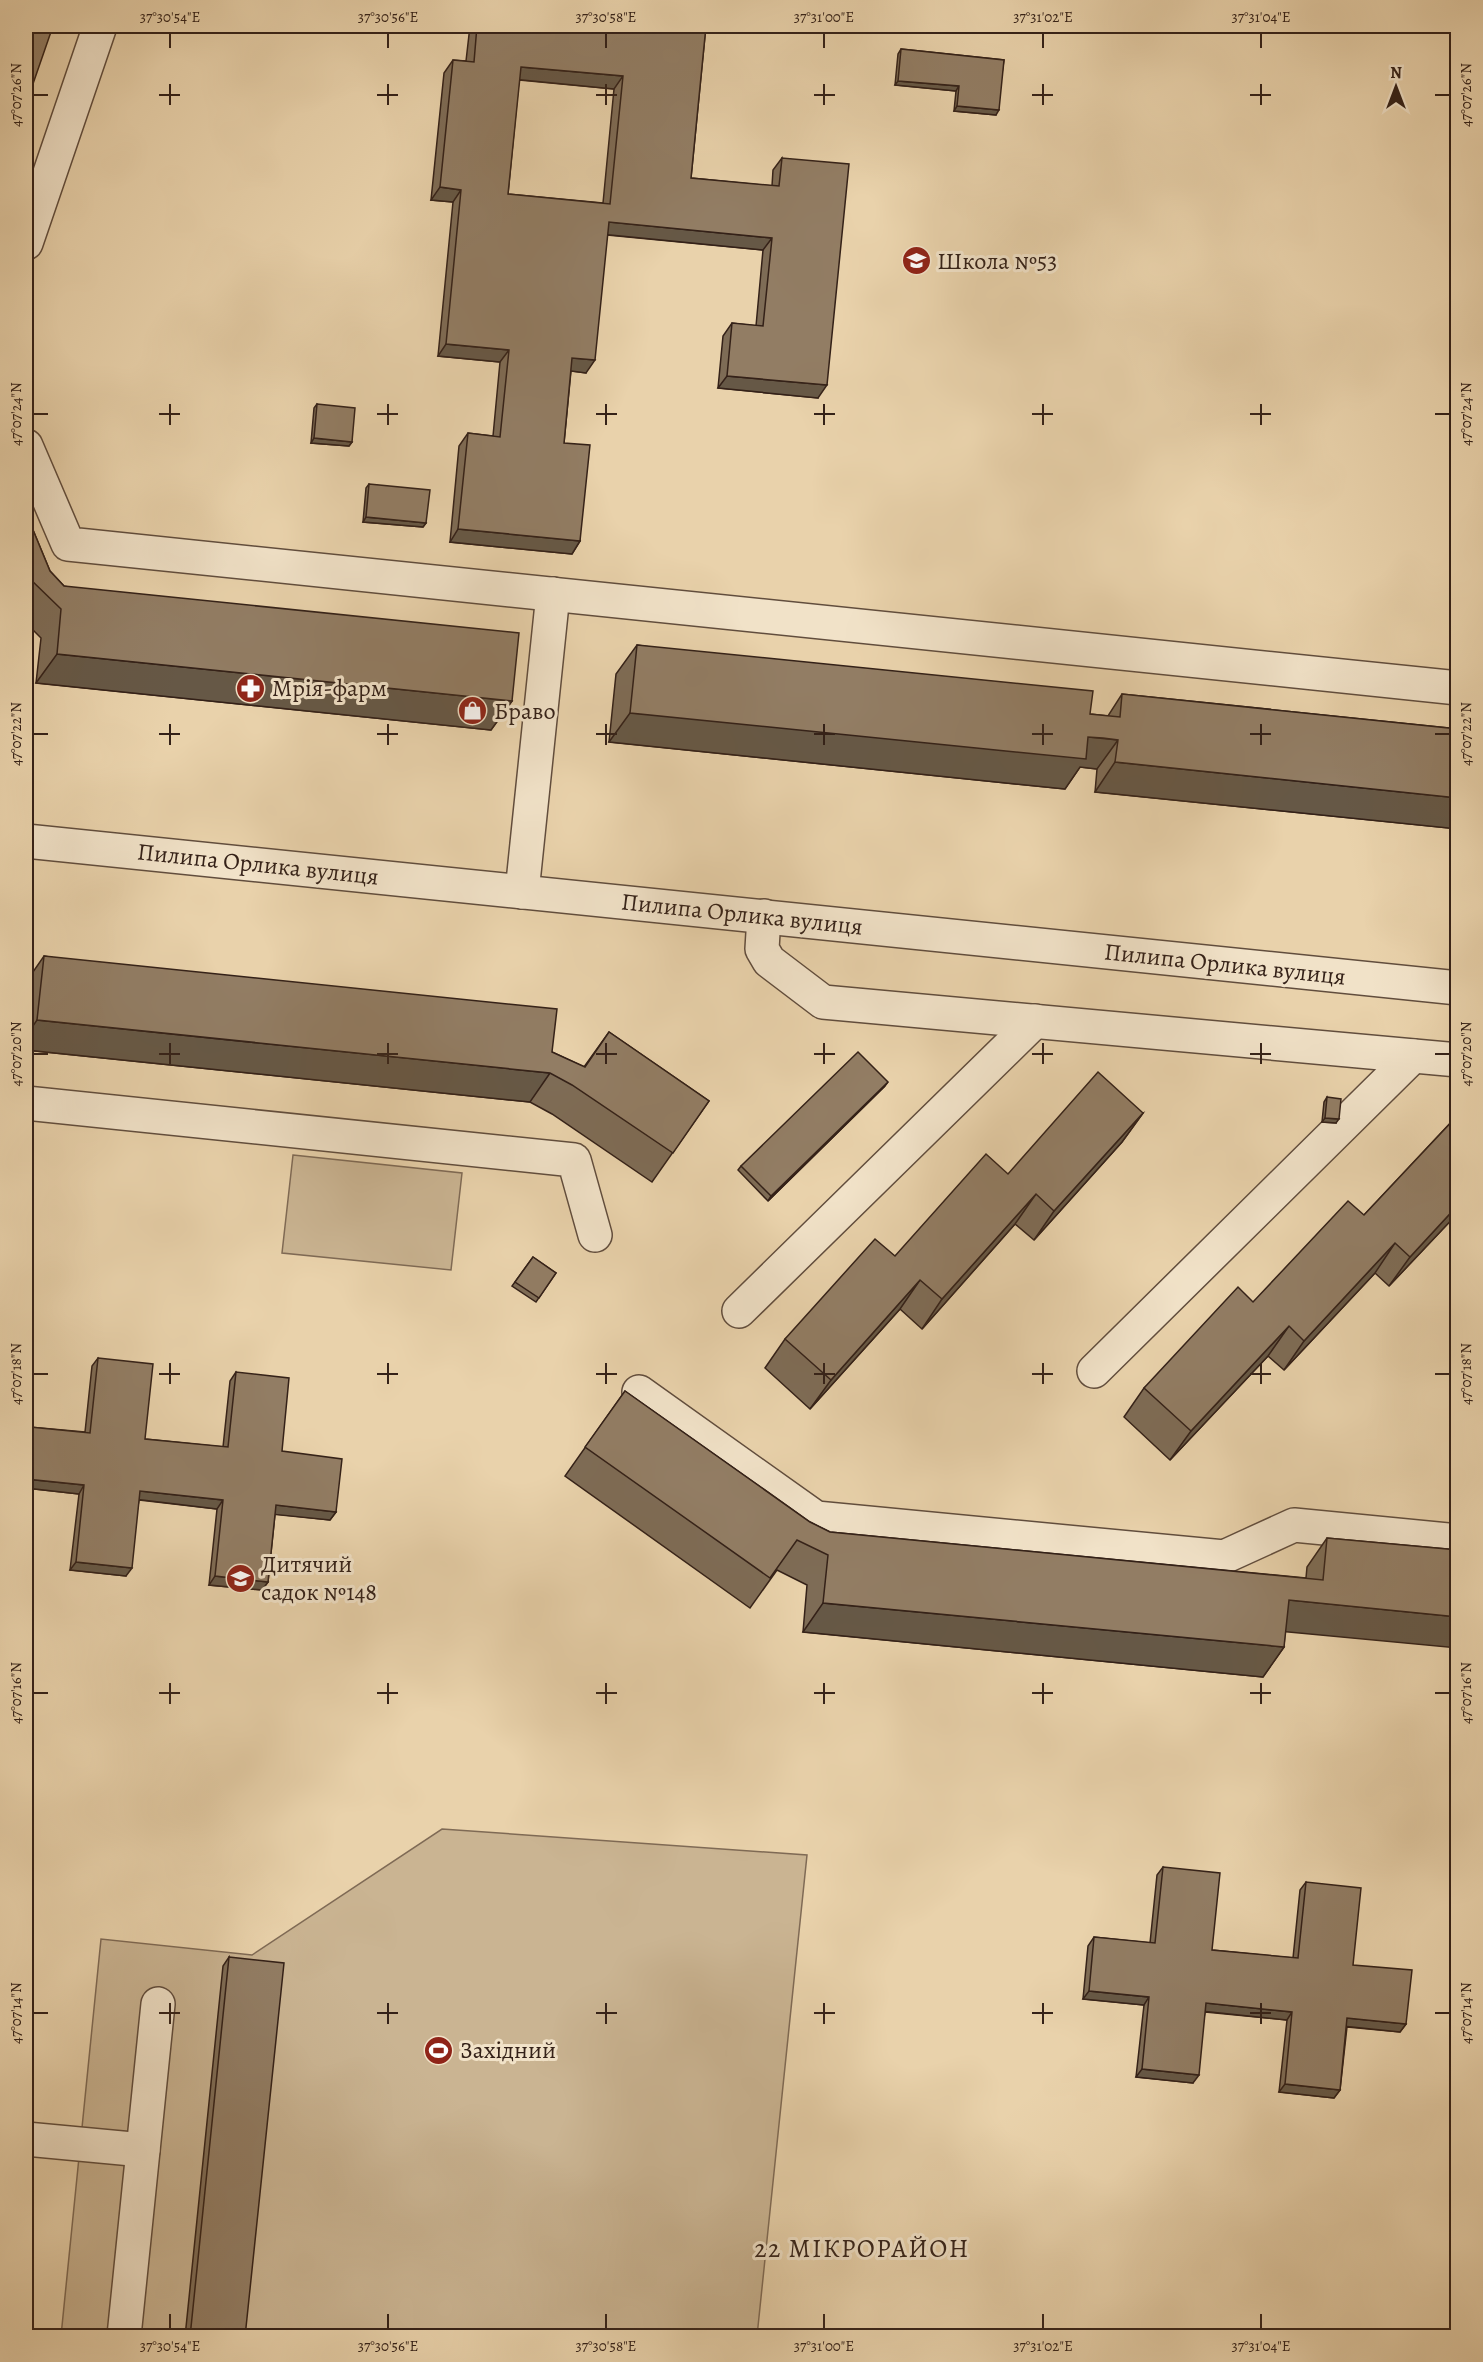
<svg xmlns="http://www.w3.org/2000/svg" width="1483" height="2362" font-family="Alegreya,serif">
	<rect width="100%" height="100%" fill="#e9d2ab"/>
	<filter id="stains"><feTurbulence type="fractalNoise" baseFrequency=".00333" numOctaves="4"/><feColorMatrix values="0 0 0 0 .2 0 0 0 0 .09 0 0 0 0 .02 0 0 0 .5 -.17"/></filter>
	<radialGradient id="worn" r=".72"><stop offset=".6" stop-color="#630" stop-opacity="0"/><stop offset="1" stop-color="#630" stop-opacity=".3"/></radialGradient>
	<!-- green -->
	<g fill="#cab492" stroke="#7f6a55" stroke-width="1.5">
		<path d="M293,1155l169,18 -11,97 -169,-17z"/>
		<path d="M442,1829l365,26 -50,481h-696l40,-397 151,16z"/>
	</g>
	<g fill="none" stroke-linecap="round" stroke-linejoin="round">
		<defs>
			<g id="minor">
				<path d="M26,243l74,-217"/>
				<path d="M26,446l42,98 1390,144"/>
				<path d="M26,841l1432,147"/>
				<path d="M522,892l31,-298"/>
				<path d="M764,916l-2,33 7,12 54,41 635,58"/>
				<path d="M26,1103l548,57 21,75"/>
				<path d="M739,1311l296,-290"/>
				<path d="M1094,1371l319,-315"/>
				<path d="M639,1392l177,126 408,39 70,-32 164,16"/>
				<path d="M26,2139l117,11"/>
				<path d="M124,2336l34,-332"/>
			</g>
		</defs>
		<!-- minor casing -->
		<use href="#minor" stroke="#614d3d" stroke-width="36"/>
		<!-- minor -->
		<use href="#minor" stroke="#f1e2c8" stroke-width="33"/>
	</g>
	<!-- wall -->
	<g fill="#7e6c56" stroke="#342118" stroke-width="1.5" fill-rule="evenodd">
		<path d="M470,26h236l-15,152 81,8 1,-16 9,-12 36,240 -100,-10 5,-52 9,-13 24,3 7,-76 -156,-15 -21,138 -15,-2 -7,72 16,98 -8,13 -122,-12 9,-96 9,-13 25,3 7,-74 -62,-6 15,-154 -22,-2 13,-127 9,-13 13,1zM519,80l95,9 -11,114 -95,-9z"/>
		<path d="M901,49l103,11 -8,55 -42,-4 2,-20 -61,-6 3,-31z"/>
		<path d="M317,404l35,38 -3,4 -38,-3 3,-35z"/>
		<path d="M369,484l57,39 -3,4 -60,-5 3,-34z"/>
		<path d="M26,513l24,58 14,15 448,115 -21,29 -455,-47 5,-45 -15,-15z"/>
		<path d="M637,645l453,69 18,2 14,-22 336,35v100l-363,-37 2,-23 -17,-2 -15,22 -456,-47 7,-68z"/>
		<path d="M44,956l508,96 32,15 25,-35 100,69 -57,81 -100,-68 -22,-12 -504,-52v-68z"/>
		<path d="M885,1086l-117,115 -30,-31 3,-4z"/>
		<path d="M1327,1097l9,26 -14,-1 2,-20z"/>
		<path d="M1143,1113l-21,29 -88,98 -19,-16 -93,105 -22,-20 -90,100 -45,-41 20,-29 110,-83 113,-82z"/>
		<path d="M1458,1115v98l-69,73 -14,-13 -91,97 -16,-14 -98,104 -46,-43 20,-29 220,-173z"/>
		<path d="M533,1257l23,16 -20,29 -24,-16z"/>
		<path d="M98,1358l47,81 78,8 7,-66 6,-9 46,79 54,61 -6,8 -55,-6 -7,68 -6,8 -53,-5 8,-76 -78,-9 -13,76 -56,-6 9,-76 -53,-6v-55l4,-6 55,5 7,-66z"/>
		<path d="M625,1391l185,131 20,10 476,46 1,-11 20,-29 131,12 -173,81 -1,16 -21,30 -460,-45 4,-47 -30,-15 -27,38 -185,-132z"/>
		<path d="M1163,1867l49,83 81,8 7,-68 6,-8 47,83 53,59 -6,8 -53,-5 -7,63 -6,8 -55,-6 8,-72 -82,-8 -12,71 -57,-6 8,-72 -61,-6 5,-53 6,-9 56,6 7,-68z"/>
		<path d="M229,1957l16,380h-60l38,-371z"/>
	</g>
	<!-- shaded-wall -->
	<g fill="#665846" stroke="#342118" stroke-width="1.5">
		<path d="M521,67l102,9 -9,13 -102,-10z"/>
		<path d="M898,81l61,5 -3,5 -61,-6z"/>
		<path d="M957,106l42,4 -3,5 -42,-4z"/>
		<path d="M440,187l21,3 -8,12 -22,-2z"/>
		<path d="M609,222l163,16 -9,12 -163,-16z"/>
		<path d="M446,344l63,6 -9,12 -62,-6z"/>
		<path d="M572,358l23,2 -9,13 -22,-3z"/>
		<path d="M727,376l100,9 -9,13 -100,-10z"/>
		<path d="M314,438l38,4 -3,4 -38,-3z"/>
		<path d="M366,517l60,6 -3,4 -60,-5z"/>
		<path d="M458,529l122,12 -8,13 -122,-12z"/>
		<path d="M57,654l455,47 -21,29 -455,-47z"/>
		<path d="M630,713l458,24 30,3 -21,29 -17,-2 -15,22 -456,-47z"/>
		<path d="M1115,762l343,36v31l-363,-37z"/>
		<path d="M37,1020l513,53 -20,29 -504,-52v-14z"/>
		<path d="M888,1082l-3,4 -117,115 3,-5z"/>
		<path d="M1143,1113l-21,29 -88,98 20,-29z"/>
		<path d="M1325,1118l14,1 -3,4 -14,-1z"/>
		<path d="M1036,1194l-21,30 -93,105 20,-30z"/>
		<path d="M1458,1205v8l-69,73 21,-29z"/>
		<path d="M1395,1243l-20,30 -91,97 20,-29z"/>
		<path d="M920,1280l-20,29 -90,100 21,-29z"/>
		<path d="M1289,1326l-21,30 -98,104 21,-29z"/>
		<path d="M26,1479l58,6 -5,9 -53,-6z"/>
		<path d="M140,1491l83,9 -6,9 -83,-10z"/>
		<path d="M276,1505l60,7 -6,8 -60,-6z"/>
		<path d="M76,1562l56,6 -6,8 -56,-6z"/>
		<path d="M215,1576l53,6 -6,8 -53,-5z"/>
		<path d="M1289,1600l169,17v31l-190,-18z"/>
		<path d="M823,1603l461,44 -21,30 -460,-45z"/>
		<path d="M1089,1991l60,6 -5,8 -61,-6z"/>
		<path d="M1206,2003l86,9 -5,8 -86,-9z"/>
		<path d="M1347,2018l59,6 -6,8 -58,-6z"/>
		<path d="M1142,2069l57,6 -6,8 -57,-6z"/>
		<path d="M1285,2084l55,6 -6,8 -55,-6z"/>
	</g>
	<!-- building -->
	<g fill="#927d64" stroke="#342118" stroke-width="1.5" fill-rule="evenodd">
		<path d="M26,26h27l-27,78z"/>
		<path d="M477,26h229l-15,152 88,8 3,-28 67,6 -22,221 -100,-9 5,-53 31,3 9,-88 -163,-16 -14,138 -23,-2 -8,85 26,2 -10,96 -122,-12 10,-96 32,4 9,-87 -63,-6 15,-154 -21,-3 13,-127 21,2zM521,67l102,9 -13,128 -102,-10z"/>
		<path d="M901,49l103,11 -5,50 -42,-4 2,-20 -61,-5z"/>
		<path d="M317,404l38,4 -3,34 -38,-4z"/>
		<path d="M369,484l61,6 -4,33 -60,-6z"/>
		<path d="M26,513l24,58 14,15 455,47 -7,68 -455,-47 4,-45 -31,-30 -4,2z"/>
		<path d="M637,645l456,46 -3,23 30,3 2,-23 336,35v69l-343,-36 3,-22 -15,-2 -15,-1 -2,22 -456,-46z"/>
		<path d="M44,956l513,53 -5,43 33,15 24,-35 100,69 -36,52 -101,-68 -22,-12 -513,-53z"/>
		<path d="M858,1052l30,30 -117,114 -30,-30z"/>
		<path d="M1098,1072l45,41 -89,98 -18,-17 -94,105 -22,-19 -89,100 -46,-41 90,-100 20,17 91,-102 22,20z"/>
		<path d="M1327,1097l14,2 -2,20 -14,-1z"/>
		<path d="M1458,1115v90l-48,52 -15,-14 -91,98 -15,-15 -98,105 -47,-43 94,-101 15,15 95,-101 16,14z"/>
		<path d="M533,1257l23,16 -17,25 -24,-16z"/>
		<path d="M98,1358l55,6 -8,75 83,8 8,-75 53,6 -7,73 60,8 -6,53 -60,-7 -8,77 -53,-6 8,-76 -83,-9 -8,77 -56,-6 8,-77 -58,-6v-11l4,-41 60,6z"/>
		<path d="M625,1391l185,131 20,10 493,48 4,-42 131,12v67l-169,-17 -5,47 -461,-44 5,-48 -31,-15 -27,38 -185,-131z"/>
		<path d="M1163,1867l57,6 -8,77 86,8 8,-76 55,6 -8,77 59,5 -6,54 -59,-6 -7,72 -55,-6 7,-72 -86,-9 -7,72 -57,-6 7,-72 -60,-6 5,-54 61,6z"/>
		<path d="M229,1957l55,6 -39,374h-55z"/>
	</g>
	<!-- ticks -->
	<path fill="none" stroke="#342118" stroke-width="2" d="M170,33v15M388,33v15M606,33v15M824,33v15M1043,33v15M1261,33v15M170,84v21M388,84v21M606,84v21M824,84v21M1043,84v21M1261,84v21M33,95h15M159,95h21M377,95h21M596,95h21M814,95h21M1032,95h21M1250,95h21M1435,95h15M170,404v21M388,404v21M606,404v21M824,404v21M1043,404v21M1261,404v21M33,414h15M159,414h21M377,414h21M596,414h21M814,414h21M1032,414h21M1250,414h21M1435,414h15M170,724v21M388,724v21M606,724v21M824,724v21M1043,724v21M1261,724v21M33,734h15M159,734h21M377,734h21M596,734h21M814,734h21M1032,734h21M1250,734h21M1435,734h15M170,1043v21M388,1043v21M606,1043v21M824,1043v21M1043,1043v21M1261,1043v21M33,1054h15M159,1054h21M377,1054h21M596,1054h21M814,1054h21M1032,1054h21M1250,1054h21M1435,1054h15M170,1363v21M388,1363v21M606,1363v21M824,1363v21M1043,1363v21M1261,1363v21M33,1374h15M159,1374h21M377,1374h21M596,1374h21M814,1374h21M1032,1374h21M1250,1374h21M1435,1374h15M170,1683v21M388,1683v21M606,1683v21M824,1683v21M1043,1683v21M1261,1683v21M33,1693h15M159,1693h21M377,1693h21M596,1693h21M814,1693h21M1032,1693h21M1250,1693h21M1435,1693h15M170,2003v21M388,2003v21M606,2003v21M824,2003v21M1043,2003v21M1261,2003v21M33,2013h15M159,2013h21M377,2013h21M596,2013h21M814,2013h21M1032,2013h21M1250,2013h21M1435,2013h15M170,2314v15M388,2314v15M606,2314v15M824,2314v15M1043,2314v15M1261,2314v15"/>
	<!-- icons -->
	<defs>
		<symbol id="school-disc" viewBox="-11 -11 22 22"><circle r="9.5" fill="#8f2418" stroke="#f1e2c8"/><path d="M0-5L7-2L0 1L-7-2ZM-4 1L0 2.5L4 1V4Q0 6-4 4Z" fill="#fff"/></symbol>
		<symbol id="pharmacy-disc" viewBox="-11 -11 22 22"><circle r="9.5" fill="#8f2418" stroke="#f1e2c8"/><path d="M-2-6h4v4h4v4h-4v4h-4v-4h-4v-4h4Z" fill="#fff"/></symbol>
		<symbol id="shop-disc" viewBox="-11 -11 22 22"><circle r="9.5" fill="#8f2418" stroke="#f1e2c8"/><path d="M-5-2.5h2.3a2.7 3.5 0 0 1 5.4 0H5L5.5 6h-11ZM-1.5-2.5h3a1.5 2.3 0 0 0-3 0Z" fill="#fff"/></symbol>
		<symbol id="stadium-disc" viewBox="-11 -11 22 22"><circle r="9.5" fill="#8f2418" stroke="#f1e2c8"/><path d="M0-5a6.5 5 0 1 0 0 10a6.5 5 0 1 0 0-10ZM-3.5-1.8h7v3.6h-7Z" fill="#fff"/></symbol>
	</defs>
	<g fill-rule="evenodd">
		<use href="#school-disc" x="900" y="244" width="33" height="33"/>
		<use href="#pharmacy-disc" x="234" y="672" width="33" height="33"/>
		<use href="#shop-disc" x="456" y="694" width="33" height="33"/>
		<use href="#school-disc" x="224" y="1562" width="33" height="33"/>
		<use href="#stadium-disc" x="422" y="2034" width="33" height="33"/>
	</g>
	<g text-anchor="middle" stroke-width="6" stroke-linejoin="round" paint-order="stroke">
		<!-- poi labels -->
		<g font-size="24" fill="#342118" stroke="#f1e2c8" text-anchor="start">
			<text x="937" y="269">Школа №53</text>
			<text x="272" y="696">Мрія-фарм</text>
			<text x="494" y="719">Браво</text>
			<text x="261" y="1572">Дитячий<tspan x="261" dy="28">садок №148</tspan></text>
			<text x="460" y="2058">Західний</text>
		</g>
		<!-- street labels -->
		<g font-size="24" fill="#342118" stroke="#f1e2c8">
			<text transform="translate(258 864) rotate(6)" y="8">Пилипа Орлика вулиця</text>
			<text transform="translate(742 914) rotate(6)" y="8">Пилипа Орлика вулиця</text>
			<text transform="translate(1225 964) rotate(6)" y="8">Пилипа Орлика вулиця</text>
		</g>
		<!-- neighbourhood labels -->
		<g font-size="26" letter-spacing="1.5" fill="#342118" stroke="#f1e2c8">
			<text x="862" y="2257">22 МІКРОРАЙОН</text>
		</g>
	</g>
	<!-- margin -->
	<rect width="1483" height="2362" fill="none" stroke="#e9d2ab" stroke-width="66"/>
	<!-- north arrow -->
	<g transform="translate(1396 87)" stroke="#f1e2c8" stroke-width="4.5" paint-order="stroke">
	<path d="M0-4.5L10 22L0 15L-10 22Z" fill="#342118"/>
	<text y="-9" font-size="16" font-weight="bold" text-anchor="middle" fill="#342118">N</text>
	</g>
	<rect x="33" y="33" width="1417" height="2296" fill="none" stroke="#342118" stroke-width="2"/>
	<g font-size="15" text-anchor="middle" fill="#342118">
		<text x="170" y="22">37°30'54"E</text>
		<text x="388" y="22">37°30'56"E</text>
		<text x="606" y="22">37°30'58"E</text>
		<text x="824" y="22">37°31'00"E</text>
		<text x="1043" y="22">37°31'02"E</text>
		<text x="1261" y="22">37°31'04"E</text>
		<text transform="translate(16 95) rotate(-90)" y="5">47°07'26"N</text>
		<text transform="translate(1466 95) rotate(-90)" y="5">47°07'26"N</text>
		<text transform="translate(16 414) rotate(-90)" y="5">47°07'24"N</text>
		<text transform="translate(1466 414) rotate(-90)" y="5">47°07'24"N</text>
		<text transform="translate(16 734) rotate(-90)" y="5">47°07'22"N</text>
		<text transform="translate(1466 734) rotate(-90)" y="5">47°07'22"N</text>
		<text transform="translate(16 1054) rotate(-90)" y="5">47°07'20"N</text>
		<text transform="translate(1466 1054) rotate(-90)" y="5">47°07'20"N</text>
		<text transform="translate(16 1374) rotate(-90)" y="5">47°07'18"N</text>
		<text transform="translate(1466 1374) rotate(-90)" y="5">47°07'18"N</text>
		<text transform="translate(16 1693) rotate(-90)" y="5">47°07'16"N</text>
		<text transform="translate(1466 1693) rotate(-90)" y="5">47°07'16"N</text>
		<text transform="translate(16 2013) rotate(-90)" y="5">47°07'14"N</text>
		<text transform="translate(1466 2013) rotate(-90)" y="5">47°07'14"N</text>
		<text x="170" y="2351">37°30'54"E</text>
		<text x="388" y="2351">37°30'56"E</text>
		<text x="606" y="2351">37°30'58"E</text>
		<text x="824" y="2351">37°31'00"E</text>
		<text x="1043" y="2351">37°31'02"E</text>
		<text x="1261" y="2351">37°31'04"E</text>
	</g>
	<rect width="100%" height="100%" filter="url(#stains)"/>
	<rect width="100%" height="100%" fill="url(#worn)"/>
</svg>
